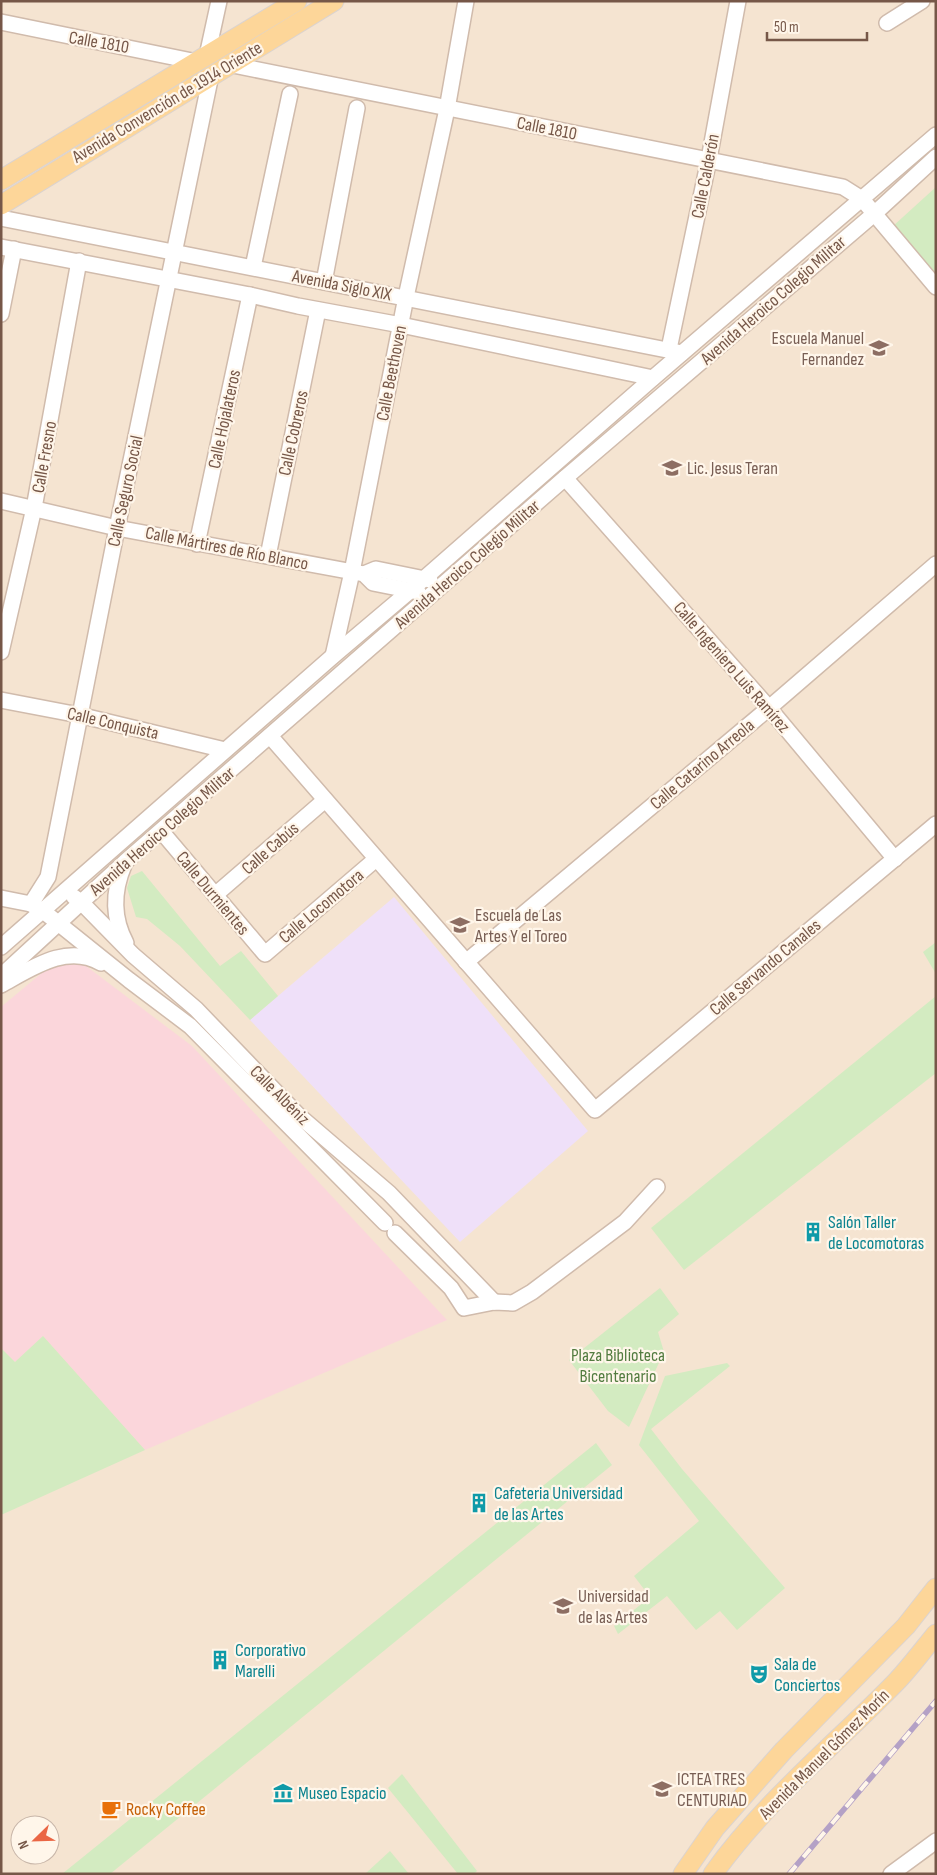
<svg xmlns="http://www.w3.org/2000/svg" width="937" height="1875" font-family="'Sofia Sans Condensed',sans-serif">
	<rect width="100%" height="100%" fill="#fdf2e3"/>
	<!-- residential -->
	<path fill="#f5e4d1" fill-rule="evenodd" d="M1,1h935v1873h-935zM20,1825h30v30h-30z"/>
	<!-- education -->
	<path fill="#efe0f9" d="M394,897l194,234 -128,111 -210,-222z"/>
	<!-- medical -->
	<path fill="#fbd6db" d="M82,963l110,83 255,274 -302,130 -102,-114 -28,26 -14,-14v-341l42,-35 11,-6z"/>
	<!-- green -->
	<g fill="#d3ebc1">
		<path d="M936,187v91l-44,-51z"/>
		<path d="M142,871l78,95 21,-15 37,45 -28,24 -70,-74 -33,-27 -11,-2 -9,-29 4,-12z"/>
		<path d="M936,942v32l-13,-22z"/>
		<path d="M936,996v77l-252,197 -33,-42z"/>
		<path d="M660,1288l19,26 -21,18 6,20 -35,75 -21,-16 -39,-51z"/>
		<path d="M43,1336l102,114 -144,65v-167l14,14z"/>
		<path d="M727,1363l3,3 -79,63 31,40 103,119 -48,42 -17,-19 -24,19 -29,-34 -49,38 -4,-8 36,-29 -16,-21 65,-55 -60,-76 26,-69z"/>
		<path d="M596,1443l16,22 -502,409h-48z"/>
		<path d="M402,1774l75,97 -3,3h-16l-70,-86z"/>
		<path d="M390,1851l19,23h-44z"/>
	</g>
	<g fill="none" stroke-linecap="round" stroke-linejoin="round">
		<defs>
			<g id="minor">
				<path d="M1,22l196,40"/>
				<path d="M887,23l35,-22"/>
				<path d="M207,56l12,-55"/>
				<path d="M228,64l615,123 19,12 74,88"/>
				<path d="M1,218l681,135"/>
				<path d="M1,247l249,48 48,11 103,19 252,53"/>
				<path d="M253,267l37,-173"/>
				<path d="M324,282l33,-174"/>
				<path d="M1,314l13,-65"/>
				<path d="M669,349l40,-190 29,-158"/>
				<path d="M565,478l204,230 126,151"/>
				<path d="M1,501l116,27 247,46 9,9 45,9"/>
				<path d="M197,544l53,-249"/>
				<path d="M268,556l50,-246"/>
				<path d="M364,574l12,-5 54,11"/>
				<path d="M1,652l33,-144 45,-247"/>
				<path d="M333,656l19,-84 54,-275 41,-188 19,-108"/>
				<path d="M1,700l78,15 146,35"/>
				<path d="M270,736l325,374 341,-286"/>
				<path d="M162,832l103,122 111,-95"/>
				<path d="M124,865c-11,26 -12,52 2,78"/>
				<path d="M215,895l110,-95"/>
				<path d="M74,897l7,5 52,53 63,54 102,106 91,78 105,109"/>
				<path d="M1,898l30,6 12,7 86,69 61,46 195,197"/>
				<path d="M31,904l17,-27 69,-349 94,-453"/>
				<path d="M1,947l332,-291 78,-66 242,-212 283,-243"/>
				<path d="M466,962l303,-254 167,-144"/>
				<path d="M1,976l124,-114 440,-384 309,-264 62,-57"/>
				<path d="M1,985c31,-17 66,-42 100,-22"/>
				<path d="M395,1233l56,55 13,20 30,-6 19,1 19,-11 93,-70 32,-35"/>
				<path d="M891,1874l45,-33"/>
			</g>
			<g id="major">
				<path d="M1,180l296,-179"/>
				<path d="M1,205l333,-204"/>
				<path d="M683,1874l32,-46 69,-78 122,-124 30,-38"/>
				<path d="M713,1874c52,-73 122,-129 184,-193 14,-15 26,-31 39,-47"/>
			</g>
		</defs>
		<!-- minor casing -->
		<use href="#minor" stroke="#d0bbac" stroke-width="18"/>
		<!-- major casing -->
		<use href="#major" stroke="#dbd3cf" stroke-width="21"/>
		<!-- minor -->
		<use href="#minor" stroke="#fff" stroke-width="15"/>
		<!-- major -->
		<use href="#major" stroke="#fdd699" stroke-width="19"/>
		<defs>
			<path id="rail" d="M789,1874l147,-173"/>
		</defs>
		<!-- rail casing -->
		<use href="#rail" stroke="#b4a1c6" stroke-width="5.5"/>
		<!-- rail -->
		<use href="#rail" stroke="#fff6ea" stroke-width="4" stroke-dasharray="11" stroke-linecap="butt"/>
	</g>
	<!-- icons -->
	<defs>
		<symbol id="school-bare" viewBox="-9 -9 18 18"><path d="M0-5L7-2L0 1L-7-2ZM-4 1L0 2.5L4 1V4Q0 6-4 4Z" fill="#8d6e63" stroke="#fff6ea" stroke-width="2.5" paint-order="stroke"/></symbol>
		<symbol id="building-bare" viewBox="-9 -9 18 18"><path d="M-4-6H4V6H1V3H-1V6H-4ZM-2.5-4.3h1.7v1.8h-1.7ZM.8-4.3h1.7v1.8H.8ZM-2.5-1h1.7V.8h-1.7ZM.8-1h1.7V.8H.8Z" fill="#0f9aa8" stroke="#fff6ea" stroke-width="2.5" paint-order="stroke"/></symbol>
		<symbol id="university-bare" viewBox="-9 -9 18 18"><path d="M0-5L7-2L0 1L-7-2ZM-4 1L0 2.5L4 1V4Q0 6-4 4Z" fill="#8d6e63" stroke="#fff6ea" stroke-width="2.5" paint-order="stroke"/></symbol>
		<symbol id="theatre-bare" viewBox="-9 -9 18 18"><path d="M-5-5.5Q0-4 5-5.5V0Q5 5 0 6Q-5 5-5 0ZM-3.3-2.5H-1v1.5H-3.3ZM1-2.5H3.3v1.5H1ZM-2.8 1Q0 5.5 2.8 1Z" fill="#0f9aa8" stroke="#fff6ea" stroke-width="2.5" paint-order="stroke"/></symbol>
		<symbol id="museum-bare" viewBox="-9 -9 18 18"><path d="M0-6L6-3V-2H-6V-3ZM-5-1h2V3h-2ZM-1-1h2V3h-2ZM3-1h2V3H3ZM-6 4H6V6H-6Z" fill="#0f9aa8" stroke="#fff6ea" stroke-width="2.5" paint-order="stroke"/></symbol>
		<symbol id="cafe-bare" viewBox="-9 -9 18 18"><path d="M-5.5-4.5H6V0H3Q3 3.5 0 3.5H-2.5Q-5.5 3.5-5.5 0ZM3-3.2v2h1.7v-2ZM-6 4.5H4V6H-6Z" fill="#e8710a" stroke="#fff6ea" stroke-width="2.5" paint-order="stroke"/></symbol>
	</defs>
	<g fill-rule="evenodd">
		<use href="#school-bare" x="865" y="334" width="28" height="28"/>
		<use href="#school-bare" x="658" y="454" width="28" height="28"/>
		<use href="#school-bare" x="446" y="911" width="28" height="28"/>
		<use href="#building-bare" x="799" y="1218" width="28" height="28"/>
		<use href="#building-bare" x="465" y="1489" width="28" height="28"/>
		<use href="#university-bare" x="549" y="1592" width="28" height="28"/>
		<use href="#building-bare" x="206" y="1646" width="28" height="28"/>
		<use href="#theatre-bare" x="745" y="1660" width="28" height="28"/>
		<use href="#school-bare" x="648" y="1775" width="28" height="28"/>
		<use href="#museum-bare" x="269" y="1779" width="28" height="28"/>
		<use href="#cafe-bare" x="97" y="1795" width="28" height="28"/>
	</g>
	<g text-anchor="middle" stroke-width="4.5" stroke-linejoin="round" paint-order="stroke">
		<!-- street labels -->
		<g font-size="18" fill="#765748" stroke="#fff6ea">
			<text transform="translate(99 42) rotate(10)" y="6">Calle 1810</text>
			<text transform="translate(167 102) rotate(-31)" y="6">Avenida Convención de 1914 Oriente</text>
			<text transform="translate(547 128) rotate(11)" y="6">Calle 1810</text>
			<text transform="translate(705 176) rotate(-79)" y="6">Calle Calderón</text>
			<text transform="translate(342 285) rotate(11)" y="6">Avenida Siglo XIX</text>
			<text transform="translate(773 300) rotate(-41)" y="6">Avenida Heroico Colegio Militar</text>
			<text transform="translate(391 373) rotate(-79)" y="6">Calle Beethoven</text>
			<text transform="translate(224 419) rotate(-78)" y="6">Calle Hojalateros</text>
			<text transform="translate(293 433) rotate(-78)" y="6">Calle Cobreros</text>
			<text transform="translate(44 457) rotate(-80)" y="6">Calle Fresno</text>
			<text transform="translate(125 491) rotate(-78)" y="6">Calle Seguro Social</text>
			<text transform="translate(227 548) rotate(11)" y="6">Calle Mártires de Río Blanco</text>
			<text transform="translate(467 564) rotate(-41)" y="6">Avenida Heroico Colegio Militar</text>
			<text transform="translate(732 667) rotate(49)" y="6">Calle Ingeniero Luis Ramírez</text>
			<text transform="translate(113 723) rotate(13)" y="6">Calle Conquista</text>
			<text transform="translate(702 764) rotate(-40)" y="6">Calle Catarino Arreola</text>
			<text transform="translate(162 831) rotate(-41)" y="6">Avenida Heroico Colegio Militar</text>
			<text transform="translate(270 848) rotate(-41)" y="6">Calle Cabús</text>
			<text transform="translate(213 893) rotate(50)" y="6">Calle Durmientes</text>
			<text transform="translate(321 906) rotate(-40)" y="6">Calle Locomotora</text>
			<text transform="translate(765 967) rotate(-40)" y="6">Calle Servando Canales</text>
			<text transform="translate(280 1095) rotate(45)" y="6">Calle Albéniz</text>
			<text transform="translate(824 1754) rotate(-45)" y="6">Avenida Manuel Gómez Morín</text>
		</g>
		<!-- education labels -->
		<g font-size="18" fill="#785e54" stroke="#fff6ea" text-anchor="start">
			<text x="864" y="344" text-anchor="end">Escuela Manuel<tspan x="864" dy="21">Fernandez</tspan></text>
			<text x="687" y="474">Lic. Jesus Teran</text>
			<text x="475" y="921">Escuela de Las<tspan x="475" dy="21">Artes Y el Toreo</tspan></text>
			<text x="578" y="1602">Universidad<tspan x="578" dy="21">de las Artes</tspan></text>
			<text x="677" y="1785">ICTEA TRES<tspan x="677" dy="21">CENTURIAD</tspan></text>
		</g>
		<!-- culture labels -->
		<g font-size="18" fill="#0d838f" stroke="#fff6ea" text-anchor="start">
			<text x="828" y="1228">Salón Taller<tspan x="828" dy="21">de Locomotoras</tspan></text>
			<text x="494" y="1499">Cafeteria Universidad<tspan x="494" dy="21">de las Artes</tspan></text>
			<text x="235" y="1656">Corporativo<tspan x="235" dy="21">Marelli</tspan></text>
			<text x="774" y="1670">Sala de<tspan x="774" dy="21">Conciertos</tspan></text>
			<text x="298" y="1799">Museo Espacio</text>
		</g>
		<!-- park labels -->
		<g font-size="18" fill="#537c40" stroke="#fff6ea">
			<text x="618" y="1361">Plaza Biblioteca<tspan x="618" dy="21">Bicentenario</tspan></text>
		</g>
		<!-- food labels -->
		<g font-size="18" fill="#c56008" stroke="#fff6ea" text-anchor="start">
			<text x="126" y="1815">Rocky Coffee</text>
		</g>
	</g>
	<!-- border -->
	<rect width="937" height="1875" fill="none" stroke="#765748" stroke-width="5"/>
	<!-- north arrow -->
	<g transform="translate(35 1840) rotate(247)"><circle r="24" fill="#fff6ea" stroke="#c8b6a9"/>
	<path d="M0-4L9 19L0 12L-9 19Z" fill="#ea6644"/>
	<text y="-8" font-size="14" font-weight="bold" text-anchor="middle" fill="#765748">N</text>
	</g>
	<!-- scale -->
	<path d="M767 32v8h100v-8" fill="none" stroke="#765748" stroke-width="2.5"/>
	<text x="774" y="32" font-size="15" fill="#765748" stroke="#fff6ea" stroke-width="4" paint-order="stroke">50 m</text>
</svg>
